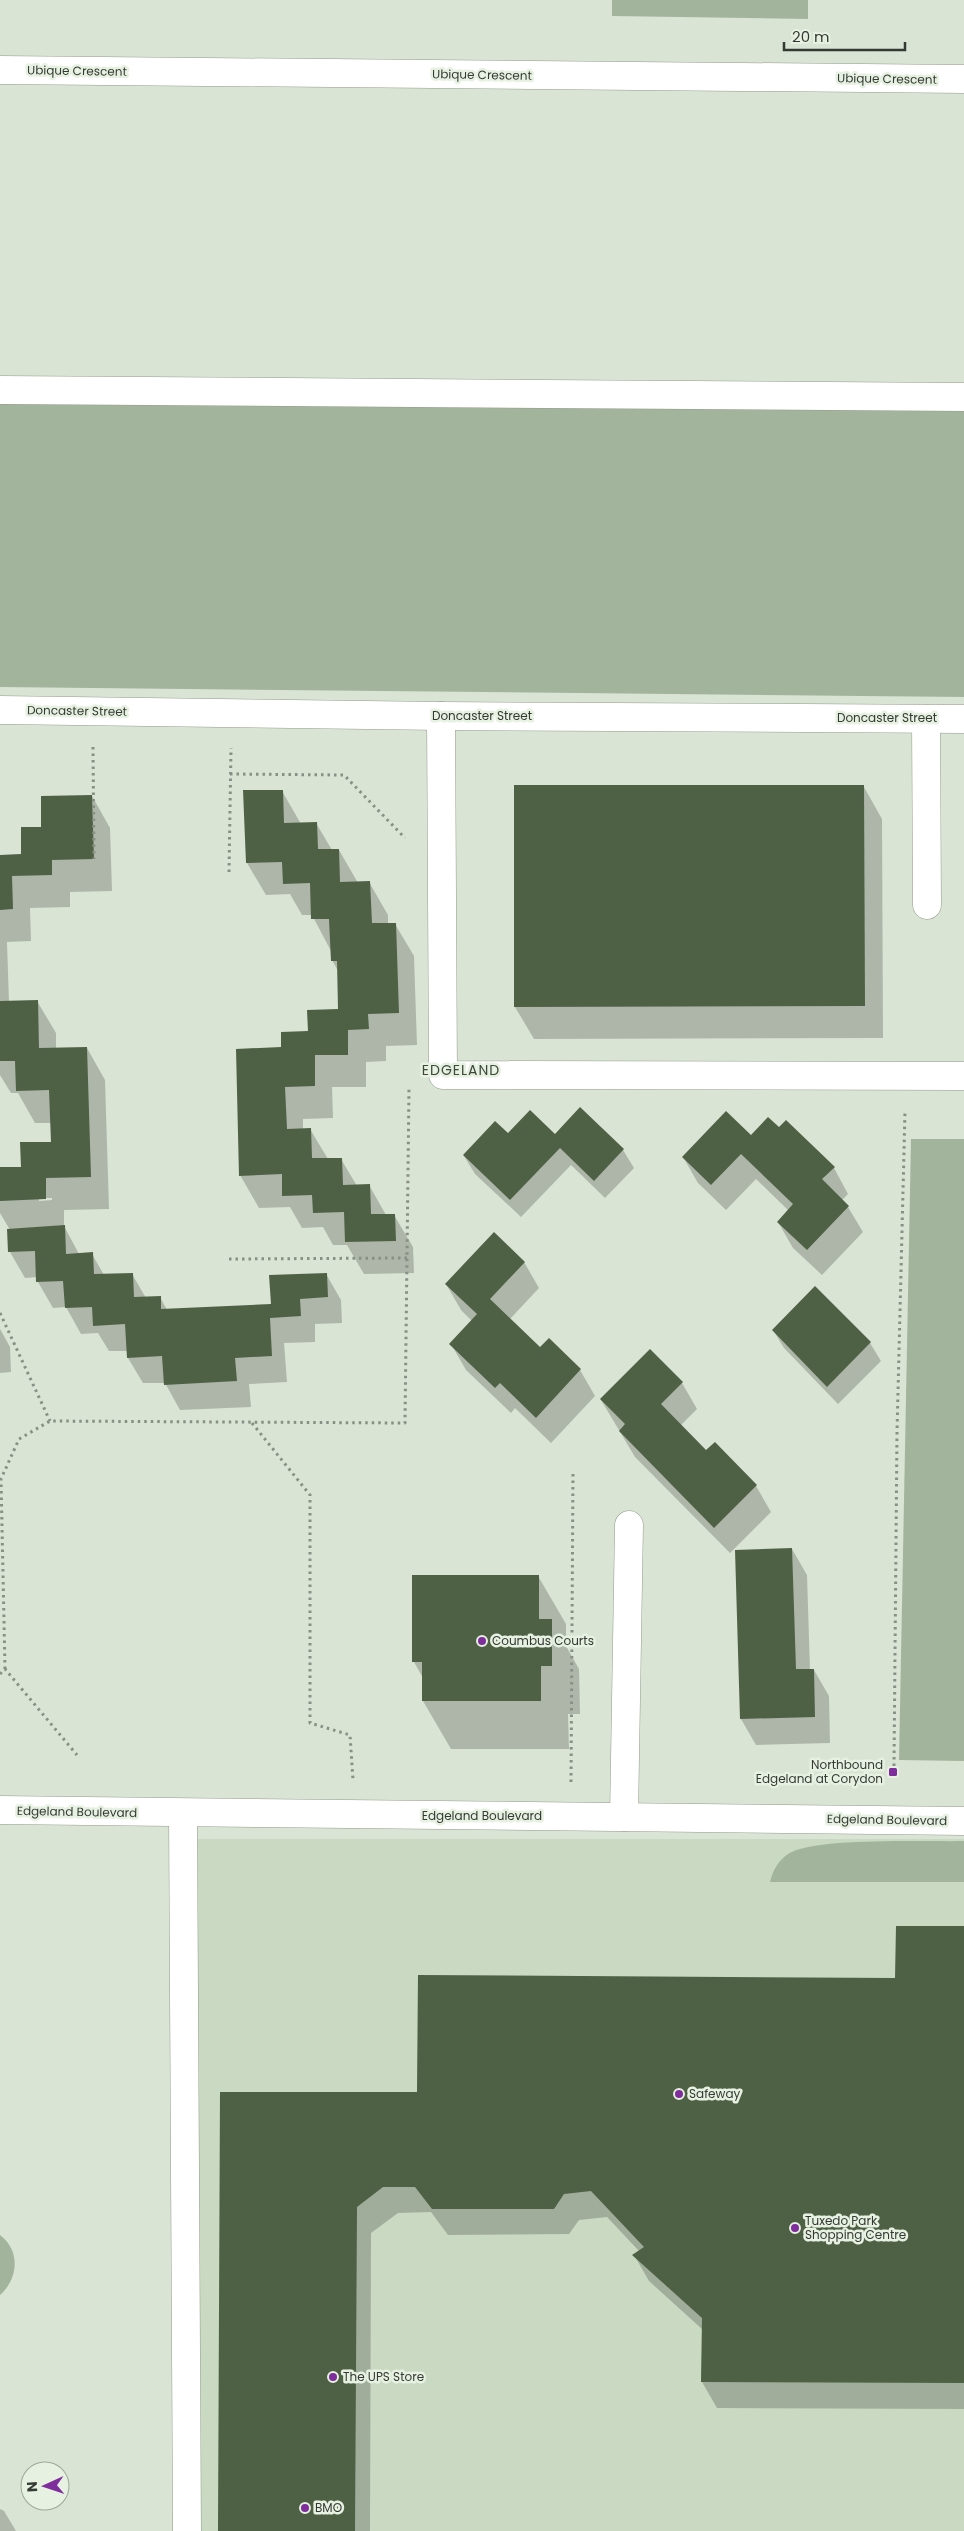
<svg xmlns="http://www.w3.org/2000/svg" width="964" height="2531" font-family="Poppins,sans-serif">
	<rect width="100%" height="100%" fill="#d9e4d4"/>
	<!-- built -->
	<path fill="#c9d9c2" d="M188,1839h776v692h-780z"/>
	<!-- green -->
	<g fill="#a2b49b">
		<path d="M612,0h196v19l-196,-3z"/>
		<path d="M0,393l964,7v297l-964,-10z"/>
		<path d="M911,1139h53v622l-65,-1z"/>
		<path d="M964,1841v41h-194c3,-12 8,-21 18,-28 26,-17 140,-12 176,-13z"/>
		<path d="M0,2235c21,16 18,44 0,60z"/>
	</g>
	<!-- shadow -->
	<g fill="#0003" fill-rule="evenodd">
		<path d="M864,787l18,32 1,219 -349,1 -19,-32z"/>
		<path d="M282,791l19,33 15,-1 16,27h7l19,33 11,-1 19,33v9h7l19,32 3,89 -31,1v15l-20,1v25h-34l1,31 -30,1v10h7l18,30h13l16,27 12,-1 17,30h8l19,32 1,26 -50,1 -17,-29h-14l-10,-18 -21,1 -12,-21 -31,1 -19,-33 42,-127 57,-38 -1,-39 -6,-11 -1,-9 -19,-36h-10l-12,-21 -24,1 -19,-32z"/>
		<path d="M92,796l18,32 2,63 -42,1v15l-40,1 1,33 -24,1 2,60 28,-1 19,32v16l31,-1 18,32 4,129 -45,1v16l15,28h13l12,21 28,-1 14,24 14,-1 7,13 105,-5 54,-31 15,26 1,23 -27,1v18l-31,1 3,39 -38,2 2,23 -71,3 -15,-27h-22l-15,-25v-7h-19l-11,-18 -17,1 -15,-27 -13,1 -15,-26 -1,-5 -12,1 -15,-26v-22l-10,-17v-45h22l30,-25 -1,-20h-16l-17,-30h-7l-11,-18v-218l23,-1 20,-28zM39,1198h13v2l-13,1z"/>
		<path d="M580,1109l43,41 11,18 -29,30 -34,-33 -50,52 -46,-43 -11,-18 44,-21h47z"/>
		<path d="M779,1129l55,39 14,26 -6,6 6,7 15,25 -41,43 -29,-27 -15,-26 11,-11 -33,-32 -30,31 -28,-27 -15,-26z"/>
		<path d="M524,1262l15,26 -29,31 30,29 40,22 15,26 -44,47 -36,-35 -4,5 -45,-43 -15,-26 21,-23 -11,-11 -15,-26z"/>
		<path d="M815,1288l55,55 11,18 -43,43 -54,-56 -11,-18z"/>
		<path d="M0,1329l10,18 1,25 -11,1z"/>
		<path d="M650,1351l32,32 15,26 -17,17 26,26 9,-8 41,42 15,26 -41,41 -95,-96 -34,-57z"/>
		<path d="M792,1549l15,26 3,95h4l15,26 1,47 -74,2 -15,-26z"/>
		<path d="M538,1576l28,48v22l13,23 1,45h-12l1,35h-118l-28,-48v-23l-9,-16z"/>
		<path d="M964,1927v482l-247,-1 -15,-26 1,-52 -54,-49 -15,-26 5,-4 -32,-34 -28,3 -10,14 -121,1 -17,-23 -33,1 -27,20 -1,298h-150l1,-438h198l477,-114z"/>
		<path d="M0,2509l4,2 12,20h-16z"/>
	</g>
	<!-- building -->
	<g fill="#4e6145">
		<path d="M514,785h350l1,221 -351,1z"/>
		<path d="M243,790h40l1,33 33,-1 1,27h21l1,33 30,-1 2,42h24l3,90 -31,1 1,15 -21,1v25h-33v31l-30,1 2,42 24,-1 1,30h30l1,27 27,-1 1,30h24l1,27 -51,1 -1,-30 -31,1 -1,-18 -30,1v-22l-43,2 -3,-127 45,-2v-15l27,-1 -1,-21 31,-1 -1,-48h-6l-2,-42h-18l-1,-36 -27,1 -1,-22 -36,1z"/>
		<path d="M92,795l2,64 -42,1v15l-40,1 1,33 -13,1v-55l21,-1v-27h20v-31z"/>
		<path d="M38,1000l1,48 48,-1 4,130 -45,1v21l-46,2v-34h21l-1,-25h31l-2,-52 -33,1 -1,-30h-15v-60z"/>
		<path d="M580,1107l44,42 -30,32 -34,-33 -50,52 -47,-45 32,-34 13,12 22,-23 25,24z"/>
		<path d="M726,1111l25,24 17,-18 11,10 7,-7 49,47 -13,12 27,27 -42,44 -30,-28 16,-18 -52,-50 -30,31 -29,-28z"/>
		<path d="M65,1225l1,29 27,-2 1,22 39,-1 1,24 27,-1v13l110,-5 -2,-29 58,-2 1,24 -28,2 1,17 -31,2 2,38 -37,2 2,23 -73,4 -2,-29 -35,2 -2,-34 -32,2 -1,-19 -27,1 -2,-27 -27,1 -1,-31 -27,1 -1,-23z"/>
		<path d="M494,1232l31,30 -35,37 50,48 9,-9 32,31 -45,49 -36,-35 -5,5 -46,-44 28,-30 -32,-30z"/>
		<path d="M815,1286l56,56 -44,45 -55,-57z"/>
		<path d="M650,1349l33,33 -22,22 45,46 9,-8 42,43 -43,43 -95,-97 6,-7 -25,-25z"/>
		<path d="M792,1548l4,121h18l1,48 -75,2 -5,-169z"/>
		<path d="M412,1575h127v44h13v47h-11v35h-119v-39h-10z"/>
		<path d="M896,1926h68v457l-263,-1 1,-64 -70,-63 12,-8 -53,-56 -27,3 -10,15h-122l-17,-22h-32l-26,20 -2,324h-137l2,-439h197l1,-117 477,3z"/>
	</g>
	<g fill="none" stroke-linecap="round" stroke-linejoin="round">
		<defs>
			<g id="minor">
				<path d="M0,70l964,9"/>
				<path d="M0,390l964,7"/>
				<path d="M0,710l441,6 523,3"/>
				<path d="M441,716l2,359 521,1"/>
				<path d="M926,719l1,186"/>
				<path d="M0,1810l964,11"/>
				<path d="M183,1814l4,717"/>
				<path d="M624,1817l5,-292"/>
			</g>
		</defs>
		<!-- minor casing -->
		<use href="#minor" stroke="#929c8d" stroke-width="29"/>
		<!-- path -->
		<g stroke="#888f84" stroke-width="3" stroke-dasharray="2.5 4" stroke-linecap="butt">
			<path d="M93,747l1,112"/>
			<path d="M230,774l114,1 61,63"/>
			<path d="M229,872l2,-124"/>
			<path d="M229,1259l178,-1"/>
			<path d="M0,1313l50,108"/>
			<path d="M252,1423l58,72v228l40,12 3,45"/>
			<path d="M5,1669l-4,-190 18,-40 31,-18 355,2 4,-336"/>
			<path d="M0,1674l5,-5 72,86"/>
			<path d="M894,1766l3,-334 8,-321"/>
			<path d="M571,1782l2,-312"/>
		</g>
		<!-- minor -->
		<use href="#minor" stroke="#fff" stroke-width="28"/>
	</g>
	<!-- markers -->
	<g fill="#7f2c9c" stroke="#e6f1e1" stroke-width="2">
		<circle cx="482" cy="1641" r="5"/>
		<rect x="888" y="1767" width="10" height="10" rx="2.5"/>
		<circle cx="679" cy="2094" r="5"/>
		<circle cx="795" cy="2228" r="5"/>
		<circle cx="333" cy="2377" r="5"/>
		<circle cx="305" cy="2508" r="5"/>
	</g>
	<g text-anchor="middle" stroke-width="5" stroke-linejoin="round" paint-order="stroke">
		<!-- street labels -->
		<g font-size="12" fill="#353933" stroke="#e6f1e1">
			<text transform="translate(77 71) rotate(1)" y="4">Ubique Crescent</text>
			<text transform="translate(482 75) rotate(1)" y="4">Ubique Crescent</text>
			<text transform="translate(887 79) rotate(1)" y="4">Ubique Crescent</text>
			<text transform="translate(77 711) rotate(1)" y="4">Doncaster Street</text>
			<text x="482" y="720">Doncaster Street</text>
			<text x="887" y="722">Doncaster Street</text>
			<text transform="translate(77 1812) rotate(1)" y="4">Edgeland Boulevard</text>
			<text x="482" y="1820">Edgeland Boulevard</text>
			<text transform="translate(887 1820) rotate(1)" y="4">Edgeland Boulevard</text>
		</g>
		<!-- poi labels -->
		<g font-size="12" fill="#353933" stroke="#e6f1e1" text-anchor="start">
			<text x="492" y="1645">Coumbus Courts</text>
			<text x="883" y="1769" text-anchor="end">Northbound<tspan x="883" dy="14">Edgeland at Corydon</tspan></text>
			<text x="689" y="2098">Safeway</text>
			<text x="805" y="2225">Tuxedo Park<tspan x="805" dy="14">Shopping Centre</tspan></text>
			<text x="343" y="2381">The UPS Store</text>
			<text x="315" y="2512">BMO</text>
		</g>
		<!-- neighbourhood labels -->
		<g font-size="14" letter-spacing="1" fill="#3f483b" stroke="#e6f1e1">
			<text x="461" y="1075">EDGELAND</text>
		</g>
	</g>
	<!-- north arrow -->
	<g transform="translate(45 2486) rotate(267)"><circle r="24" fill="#e6f1e1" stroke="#9fa79b"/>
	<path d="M0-4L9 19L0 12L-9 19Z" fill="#7f2c9c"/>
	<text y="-8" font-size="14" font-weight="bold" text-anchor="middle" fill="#353933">N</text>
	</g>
	<!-- scale -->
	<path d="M784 42v8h121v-8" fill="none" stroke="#353933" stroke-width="2.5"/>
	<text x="792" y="42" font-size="15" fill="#353933" stroke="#e6f1e1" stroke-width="4" paint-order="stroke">20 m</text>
</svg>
